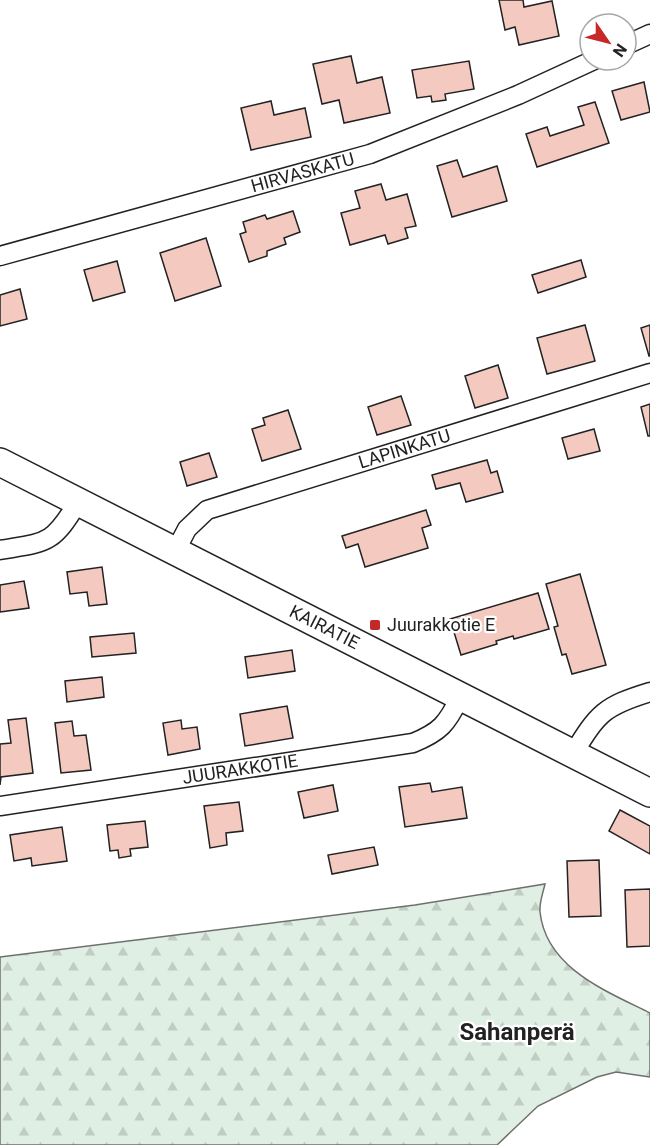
<svg xmlns="http://www.w3.org/2000/svg" width="650" height="1145" font-family="Roboto,sans-serif">
	<defs>
		<pattern id="forest-firs" width="22" height="20" patternUnits="userSpaceOnUse" patternTransform="scale(1.5)"><rect width="22" height="20" fill="#e0efe3"/><path d="M5 1l3.5 6h-7zM16 11l3.5 6h-7z" fill="#c0cdc2"/></pattern>
	</defs>
	<rect width="100%" height="100%" fill="#fff"/>
	<!-- forest -->
	<path fill="url(#forest-firs)" stroke="#6f6f6f" stroke-width="1.5" d="M545,884c-2,9 -6,19 -5,28 6,56 66,79 110,101v64l-34,-5 -19,5 -59,29 -41,39h-497v-188l415,-52z"/>
	<!-- building -->
	<g fill="#f3c9c0" stroke="#222" stroke-width="1.5">
		<path d="M499,0h24l1,7 28,-6 7,35 -40,9 -4,-18 -10,3z"/>
		<path d="M351,56l6,27 25,-6 8,36 -46,10 -5,-23 -17,4 -9,-40z"/>
		<path d="M469,61l5,28 -29,5 1,6 -14,2 -1,-6 -14,2 -5,-28z"/>
		<path d="M644,82l6,30 -29,8 -9,-29z"/>
		<path d="M271,101l3,14 31,-7 6,29 -60,13 -10,-42z"/>
		<path d="M595,102l14,41 -72,24 -11,-33 21,-7 3,9 34,-11 -6,-18z"/>
		<path d="M457,160l6,17 34,-11 10,35 -55,16 -15,-51z"/>
		<path d="M381,184l5,16 21,-6 9,32 -11,2 3,10 -20,6 -3,-9 -35,10 -9,-32 19,-5 -5,-17z"/>
		<path d="M293,211l7,21 -16,6 2,6 -19,7v5l-18,6 -9,-28 6,-2 -3,-10 22,-7 2,4z"/>
		<path d="M206,238l15,48 -46,15 -15,-48z"/>
		<path d="M581,260l5,17 -48,16 -6,-18z"/>
		<path d="M117,261l8,31 -32,9 -9,-31z"/>
		<path d="M20,289l7,30 -27,7v-31z"/>
		<path d="M585,325l10,36 -48,13 -10,-36z"/>
		<path d="M650,325v31h-1l-8,-28z"/>
		<path d="M498,365l10,33 -33,10 -10,-32z"/>
		<path d="M401,396l10,29 -34,10 -9,-28z"/>
		<path d="M650,404v32h-2l-7,-29z"/>
		<path d="M288,410l13,39 -39,12 -10,-32 13,-4 -2,-7z"/>
		<path d="M594,429l6,22 -32,8 -6,-21z"/>
		<path d="M209,453l8,24 -30,9 -7,-24z"/>
		<path d="M487,460l4,13 6,-2 6,21 -37,10 -6,-19 -24,6 -4,-14z"/>
		<path d="M426,510l5,15 -9,3 6,20 -63,19 -7,-23 -12,4 -4,-12z"/>
		<path d="M102,567l5,37 -18,2 -2,-14 -17,2 -3,-22z"/>
		<path d="M580,574l26,91 -34,9 -6,-20 -4,1 -8,-28 4,-1 -12,-42z"/>
		<path d="M24,581l5,27 -29,4v-27z"/>
		<path d="M538,593l11,36 -35,10 -1,-3 -17,5 1,3 -36,11 -11,-36z"/>
		<path d="M134,633l2,20 -44,4 -2,-20z"/>
		<path d="M292,650l3,21 -47,7 -3,-21z"/>
		<path d="M102,677l2,20 -37,5 -2,-21z"/>
		<path d="M287,706l6,32 -48,8 -5,-32z"/>
		<path d="M26,718l7,55 -32,4 -1,8v-41l11,-1 -3,-23z"/>
		<path d="M181,720l1,9 15,-2 3,22 -32,6 -5,-32z"/>
		<path d="M72,721l2,15 12,-1 5,35 -30,3 -6,-50z"/>
		<path d="M430,783l2,9 30,-5 5,31 -62,9 -6,-40z"/>
		<path d="M333,785l5,26 -34,7 -6,-26z"/>
		<path d="M239,802l4,29 -17,2 1,12 -17,3 -6,-42z"/>
		<path d="M620,810l30,16v28l-41,-23z"/>
		<path d="M145,821l3,26 -18,2 1,7 -12,2 -1,-8 -8,1 -3,-26z"/>
		<path d="M62,827l5,34 -35,5 -1,-8 -17,3 -4,-26z"/>
		<path d="M374,847l4,18 -46,9 -4,-19z"/>
		<path d="M599,860l2,56 -32,1 -2,-56z"/>
		<path d="M650,889v57l-23,1 -2,-57z"/>
	</g>
	<g fill="none" stroke-linecap="round" stroke-linejoin="round">
		<defs>
			<g id="minor">
				<path d="M626,45l24,-11"/>
				<path id="s1" d="M0,256l370,-102 148,-59 76,-35"/>
				<path d="M0,550c47,-8 52,-5 78,-48"/>
				<path id="s2" d="M176,550l11,-21 20,-19 443,-137"/>
				<path d="M573,754c25,-41 31,-48 77,-62"/>
				<path id="s3" d="M0,806l413,-63c27,-11 34,-19 47,-46"/>
			</g>
			<g id="secondary">
				<path id="s4" d="M0,462l650,331"/>
			</g>
		</defs>
		<!-- minor casing -->
		<use href="#minor" stroke="#222" stroke-width="21"/>
		<!-- secondary casing -->
		<use href="#secondary" stroke="#222" stroke-width="30"/>
		<!-- minor -->
		<use href="#minor" stroke="#fff" stroke-width="18"/>
		<!-- secondary -->
		<use href="#secondary" stroke="#fff" stroke-width="27"/>
	</g>
	<!-- markers -->
	<rect fill="#c62828" stroke="#fff" stroke-width="2" x="369" y="619" width="12" height="12" rx="3"/>
	<g text-anchor="middle" stroke-width="4.5" stroke-linejoin="round" paint-order="stroke">
		<!-- street labels -->
		<g font-size="18" fill="#222" stroke="#fff">
			<text dy="6" stroke="none"><textPath href="#s1" startOffset="314">HIRVASKATU</textPath></text>
			<text dy="6" stroke="none"><textPath href="#s2" startOffset="258">LAPINKATU</textPath></text>
			<text dy="6" stroke="none"><textPath href="#s4" startOffset="364">KAIRATIE</textPath></text>
			<text dy="6" stroke="none"><textPath href="#s3" startOffset="243">JUURAKKOTIE</textPath></text>
		</g>
		<!-- poi labels -->
		<g font-size="18" fill="#222" stroke="#fff" text-anchor="start">
			<text x="387" y="631">Juurakkotie E</text>
		</g>
		<!-- district labels -->
		<g font-size="24" font-weight="bold" fill="#222" stroke="#fff">
			<text x="517" y="1040">Sahanperä</text>
		</g>
	</g>
	<!-- north arrow -->
	<g transform="translate(608 42) rotate(125)"><circle r="28" fill="#ffffff" stroke="#a7a7a7" stroke-width="1.5"/>
	<path d="M0-4.5L10 22L0 15L-10 22Z" fill="#c62828"/>
	<text y="-9" font-size="16" font-weight="bold" text-anchor="middle" fill="#222222">N</text>
	</g>
</svg>
